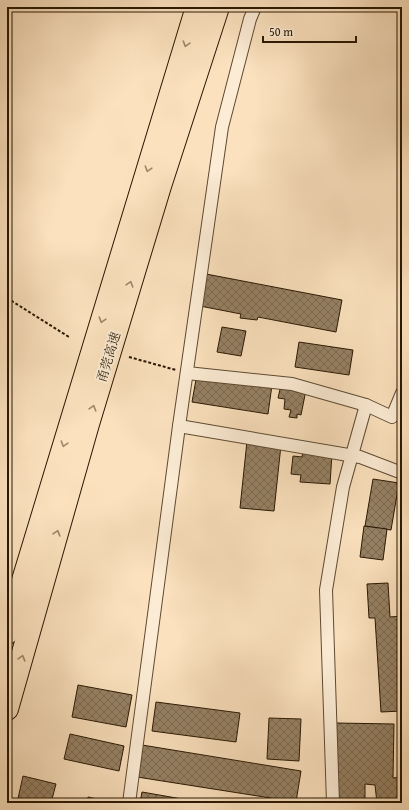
<svg xmlns="http://www.w3.org/2000/svg" width="409" height="810" font-family="'Gentium Book Plus','Noto Serif SC',serif">
	<defs>
		<pattern id="building-cross-hatch" width="8" height="8" patternUnits="userSpaceOnUse"><rect width="8" height="8" fill="#968164"/><path d="M0 0l8 8M0 8l8-8" fill="none" stroke="#7a6950"/></pattern>
	</defs>
	<rect width="100%" height="100%" fill="#fbe1be"/>
	<filter id="stains"><feTurbulence type="fractalNoise" baseFrequency=".005" numOctaves="4"/><feColorMatrix values="0 0 0 0 .2 0 0 0 0 .09 0 0 0 0 .02 0 0 0 .5 -.17"/></filter>
	<radialGradient id="worn" r=".72"><stop offset=".6" stop-color="#630" stop-opacity="0"/><stop offset="1" stop-color="#630" stop-opacity=".3"/></radialGradient>
	<!-- building -->
	<g fill="url(#building-cross-hatch)" stroke="#291802">
		<path d="M206,274l136,26 -6,32 -78,-15 -1,3 -17,-2 1,-4 -41,-8z"/>
		<path d="M222,327l24,4 -5,25 -24,-4z"/>
		<path d="M299,342l54,8 -4,25 -54,-8z"/>
		<path d="M197,374l75,11 -4,29 -76,-12z"/>
		<path d="M281,385l25,5 -5,25 -4,-1v4l-8,-1 2,-7 -7,-1 1,-10 -7,-1z"/>
		<path d="M247,441l34,4 -7,66 -34,-3z"/>
		<path d="M303,451l29,3 -2,30 -30,-2 1,-7 -10,-1 2,-18 9,1z"/>
		<path d="M373,479l26,4 -8,47 -26,-4z"/>
		<path d="M364,526l23,3 -4,31 -23,-3z"/>
		<path d="M388,583l2,34 12,-1v95l-21,1 -6,-94h-6l-2,-34z"/>
		<path d="M78,685l54,10 -6,32 -54,-10z"/>
		<path d="M156,702l84,11 -4,29 -84,-11z"/>
		<path d="M269,718l32,1 -2,42 -32,-2z"/>
		<path d="M336,723l58,1 -1,54 9,-1v26h-25l-2,-18 -10,-1v19h-31z"/>
		<path d="M70,734l54,12 -5,25 -55,-12z"/>
		<path d="M142,745l159,26 -5,31 -159,-25z"/>
		<path d="M23,776l33,8 -5,19h-34z"/>
		<path d="M142,792l63,11h-65z"/>
		<path d="M88,797l26,6h-27z"/>
	</g>
	<g fill="none" stroke-linecap="round" stroke-linejoin="round">
		<defs>
			<g id="minor">
				<path d="M187,373l105,11 74,21 26,12 10,-24"/>
				<path d="M179,426l181,31 42,16"/>
				<path d="M129,803l50,-377 43,-299 28,-108 5,-12"/>
				<path d="M333,803l-7,-213 17,-103 23,-82"/>
			</g>
			<g id="motorway">
				<path d="M7,633l190,-626"/>
				<path d="M7,709l81,-285 72,-238 58,-179"/>
			</g>
		</defs>
		<!-- minor casing -->
		<use href="#minor" stroke="#5e4a31" stroke-width="14"/>
		<!-- motorway casing -->
		<use href="#motorway" stroke="#291802" stroke-width="24"/>
		<!-- path -->
		<g stroke="#291802" stroke-width="2" stroke-dasharray="3 2" stroke-linecap="butt">
			<path d="M7,298l62,39"/>
			<path d="M129,357l47,13"/>
		</g>
		<!-- minor -->
		<use href="#minor" stroke="#fcecd5" stroke-width="12"/>
		<!-- motorway -->
		<use href="#motorway" stroke="#fbe1be" stroke-width="22"/>
	</g>
	<!-- one-way arrows -->
	<defs><path id="oneway-chevron" d="M-2-3.5L2.5 0L-2 3.5" fill="none" stroke-width="1.6" stroke-linecap="round" stroke-linejoin="round"/></defs>
	<g stroke="#9c8769">
		<use href="#oneway-chevron" transform="translate(186 44) rotate(107)"/>
		<use href="#oneway-chevron" transform="translate(148 169) rotate(107)"/>
		<use href="#oneway-chevron" transform="translate(130 284) rotate(-73)"/>
		<use href="#oneway-chevron" transform="translate(102 320) rotate(107)"/>
		<use href="#oneway-chevron" transform="translate(93 408) rotate(-73)"/>
		<use href="#oneway-chevron" transform="translate(64 444) rotate(107)"/>
		<use href="#oneway-chevron" transform="translate(57 533) rotate(-74)"/>
		<use href="#oneway-chevron" transform="translate(22 658) rotate(-74)"/>
	</g>
	<g text-anchor="middle" stroke-width="4" stroke-linejoin="round" paint-order="stroke">
		<!-- street labels -->
		<g font-size="13" fill="#291802" stroke="#fcecd5">
			<text transform="translate(108 357) rotate(-73)" y="5">甬莞高速</text>
		</g>
	</g>
	<!-- margin -->
	<rect width="409" height="810" fill="none" stroke="#fbe1be" stroke-width="24"/>
	<rect x="8" y="8" width="393" height="794" fill="none" stroke="#291802" stroke-width="2"/>
	<rect x="12" y="12" width="385" height="786" fill="none" stroke="#291802"/>
	<!-- scale -->
	<path d="M263 36v6h93v-6" fill="none" stroke="#291802" stroke-width="2"/>
	<text x="269" y="36" font-size="12" fill="#291802" stroke="#fcecd5" stroke-width="3" paint-order="stroke">50 m</text>
	<rect width="100%" height="100%" filter="url(#stains)"/>
	<rect width="100%" height="100%" fill="url(#worn)"/>
</svg>
